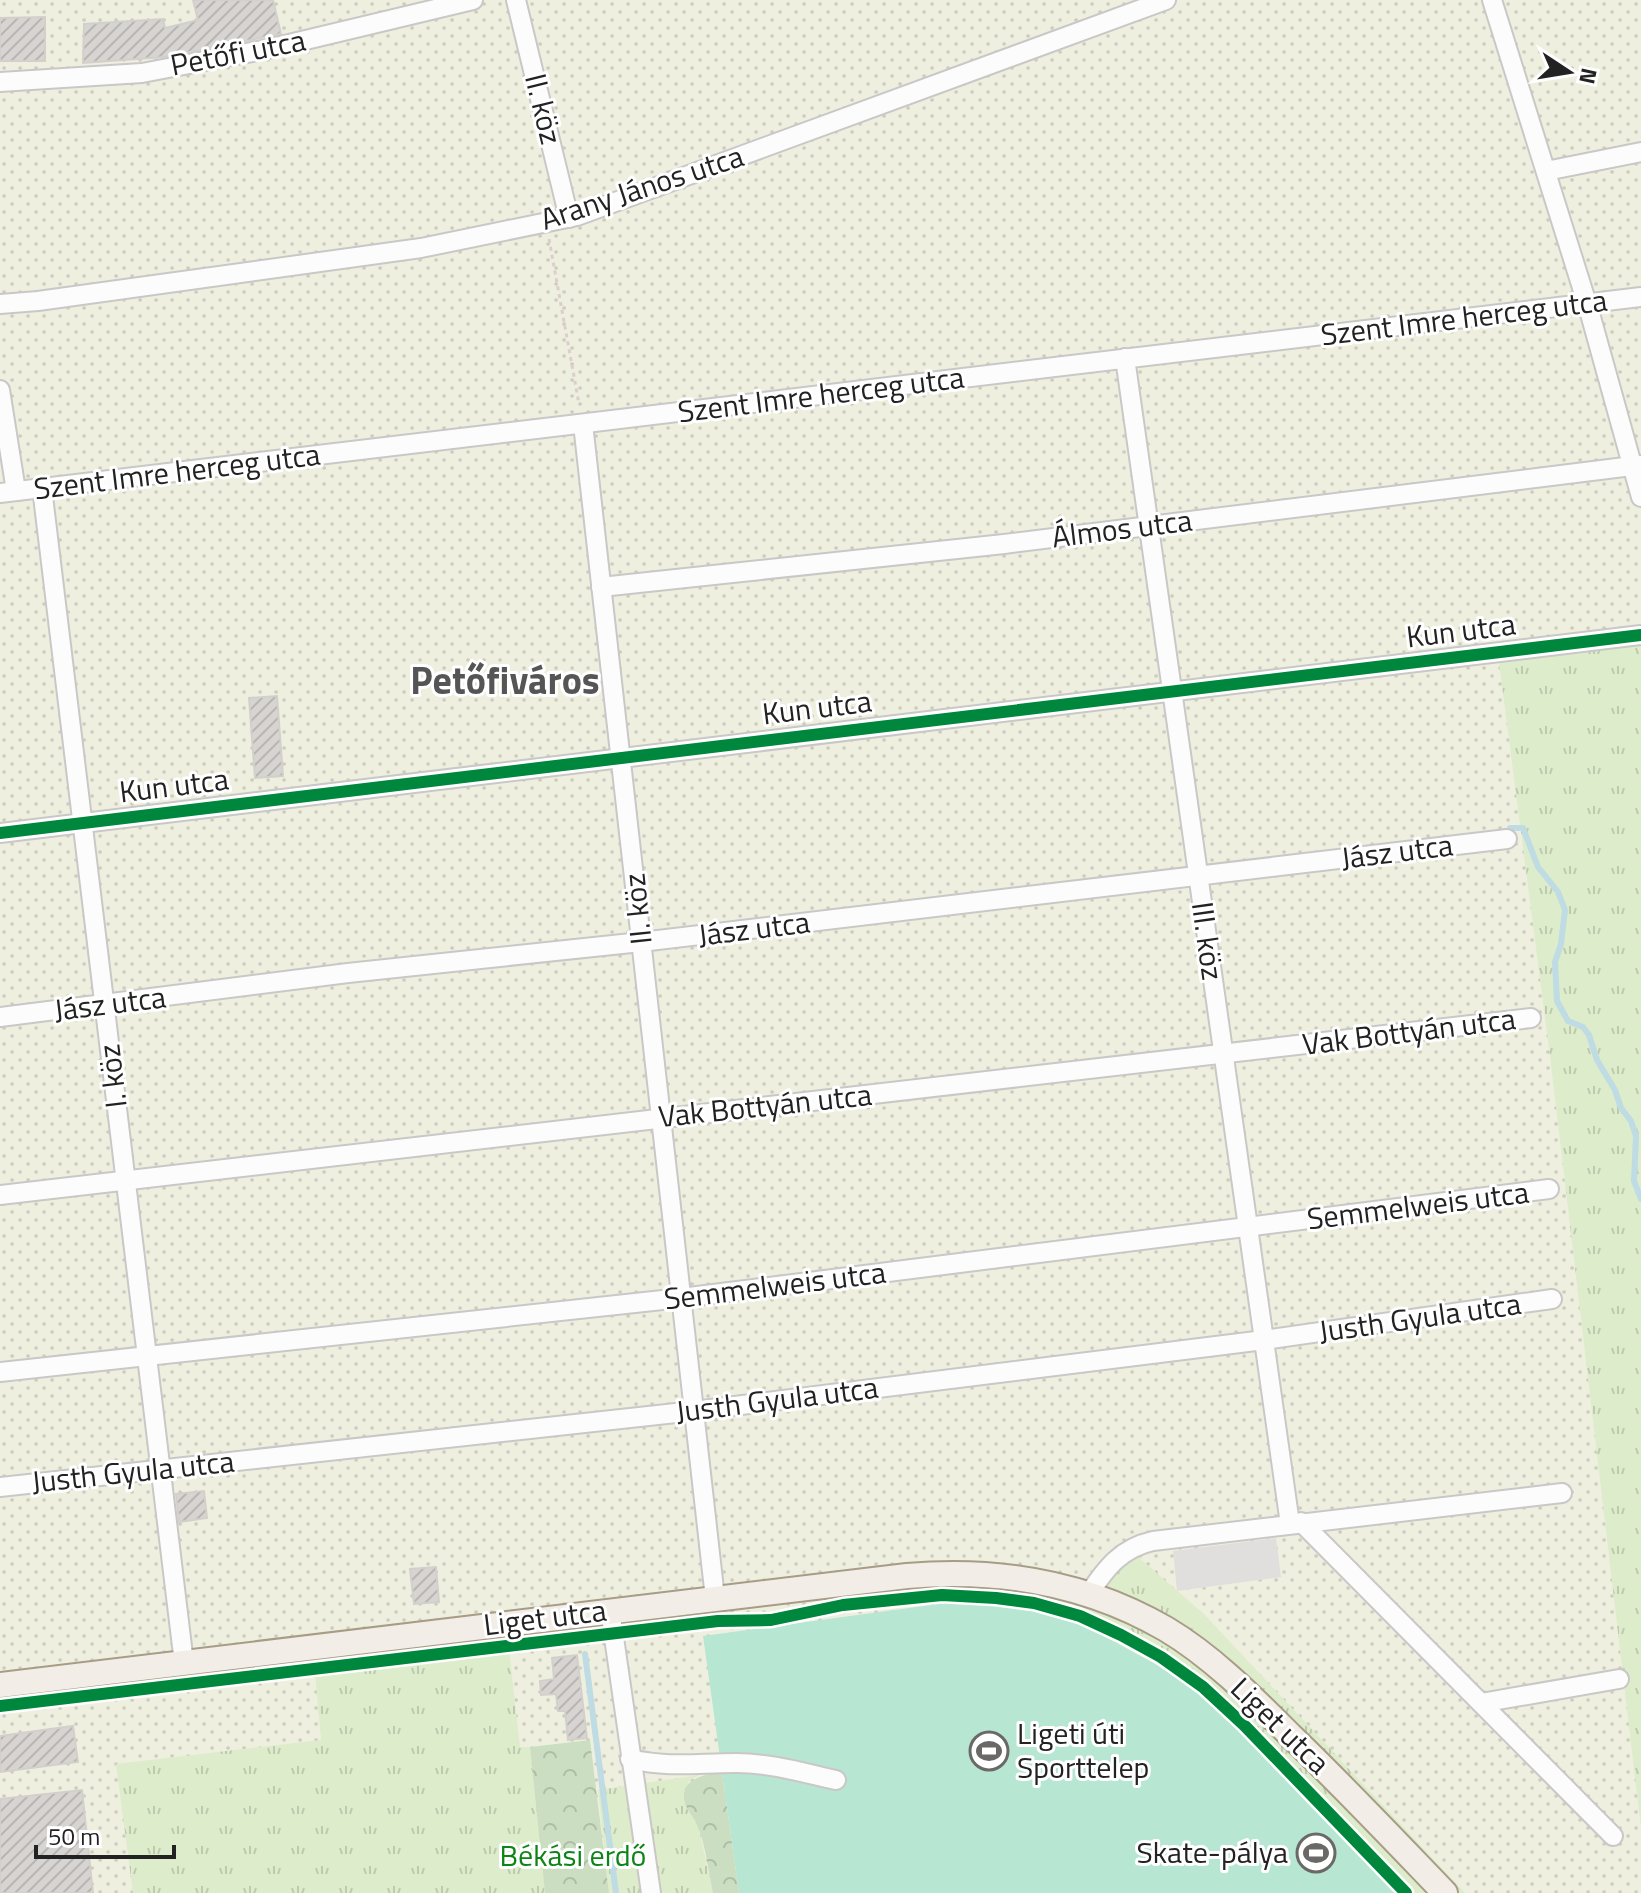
<svg xmlns="http://www.w3.org/2000/svg" width="1641" height="1893" font-family="'Titillium Web',sans-serif">
	<defs>
		<pattern id="farmland-dots" width="8" height="8" patternUnits="userSpaceOnUse" patternTransform="scale(2)"><rect width="8" height="8" fill="#efefdf"/><path d="M2 2h.1M6 6h.1" fill="none" stroke="#cdcdbf" stroke-width="1.8" stroke-linecap="round"/></pattern>
		<pattern id="grass-tufts" width="24" height="20" patternUnits="userSpaceOnUse" patternTransform="scale(2)"><rect width="24" height="20" fill="#ddeccb"/><path d="M3 7l-1-3M5 7V3M7 7l1-3M15 17l-1-3M17 17v-4M19 17l1-3" fill="none" stroke="#bdcaae"/></pattern>
		<pattern id="forest-crowns" width="20" height="18" patternUnits="userSpaceOnUse" patternTransform="scale(2)"><rect width="20" height="18" fill="#cbdec1"/><path d="M2 6a3 3 0 1 1 6 0M12 15a3 3 0 1 1 6 0" fill="none" stroke="#aebea6"/></pattern>
		<pattern id="building-hatch" width="6" height="6" patternUnits="userSpaceOnUse" patternTransform="scale(2)"><rect width="6" height="6" fill="#d7d4d2"/><path d="M-1 1l2-2M0 6l6-6M5 7l2-2" fill="none" stroke="#b8b6b4"/></pattern>
	</defs>
	<rect width="100%" height="100%" fill="#f0eeeb"/>
	<!-- farmland -->
	<rect fill="url(#farmland-dots)" x="0" y="0" width="1641" height="1893"/>
	<!-- grass -->
	<g fill="url(#grass-tufts)">
		<path d="M1641,638v1190l-91,-772 -52,-401z"/>
		<path d="M1122,1543l82,71 261,279h-69l-157,-163 -41,-37 -39,-27 -81,-44 9,-28z"/>
		<path d="M509,1649l11,98h10l15,146h-412l-17,-129 205,-24 -6,-68z"/>
		<path d="M699,1775l-10,6 -5,10 2,16 12,18 15,68h-104l-11,-103z"/>
	</g>
	<!-- forest -->
	<g fill="url(#forest-crowns)">
		<path d="M590,1740l19,153h-64l-15,-146z"/>
		<path d="M722,1772l17,121h-26c-5,-22 -7,-48 -16,-68 -2,-6 -7,-11 -10,-17 -12,-27 13,-33 35,-36z"/>
	</g>
	<!-- pitch -->
	<path fill="#b7e6d2" d="M953,1602l66,6 59,14 81,44 39,27 41,37 156,163h-656l-36,-257z"/>
	<!-- parking -->
	<path fill="#e0dfde" d="M1276,1538l5,39 -104,14 -4,-40z"/>
	<g fill="none" stroke-linecap="round" stroke-linejoin="round">
		<!-- stream -->
		<g stroke="#bfdbe3" stroke-width="6">
			<path d="M1510,828h13l15,39 20,25 7,18 -4,34 -6,18 2,39 11,20 15,6 6,8 8,25 18,30 6,18 10,13 5,15 -2,45 7,18"/>
			<path d="M585,1654l31,239"/>
		</g>
	</g>
	<!-- building -->
	<g fill="url(#building-hatch)" stroke="#d3d0cc" stroke-width="2">
		<path d="M193,0h80l8,34 -117,23 -81,6 1,-39 79,-5 2,9 33,-8z"/>
		<path d="M45,17v44h-45v-43z"/>
		<path d="M277,696l6,80 -28,2 -6,-80z"/>
		<path d="M204,1491l3,27 -28,4 -3,-28z"/>
		<path d="M436,1567l3,35 -25,2 -4,-35z"/>
		<path d="M577,1655l10,83 -19,2 -3,-29h-7l-2,-17 -15,1 -1,-14 14,-2 -2,-21z"/>
		<path d="M73,1726l5,36 -78,10v-36z"/>
		<path d="M82,1790l11,103h-93v-94z"/>
	</g>
	<g fill="none" stroke-linecap="round" stroke-linejoin="round">
		<defs>
			<g id="minor">
				<path d="M516,0l53,218"/>
				<path d="M1492,0l97,310 52,187"/>
				<path d="M0,82l142,-9 126,-24 205,-49"/>
				<path d="M1546,171l95,-19"/>
				<path d="M0,304l38,-3 383,-53 156,-32 589,-216"/>
				<path d="M1125,358l165,1166"/>
				<path d="M0,390l16,101"/>
				<path d="M583,424l132,1174"/>
				<path d="M42,488l142,1175"/>
				<path d="M0,493l1641,-196"/>
				<path d="M601,587l403,-43 637,-79"/>
				<path d="M0,833l1641,-198"/>
				<path d="M0,1017l348,-44 293,-31 866,-103"/>
				<path d="M0,1195l1531,-177"/>
				<path d="M0,1372l681,-74 868,-109"/>
				<path d="M0,1487l694,-76 570,-71 288,-41"/>
				<path d="M1301,1522l312,314"/>
				<path d="M1088,1595c18,-27 33,-47 65,-54l409,-48"/>
				<path d="M610,1610l41,283"/>
				<path d="M1481,1703l138,-24"/>
				<path d="M630,1759c40,9 67,4 106,4 34,0 68,10 100,17"/>
			</g>
			<path id="major" d="M0,1685l907,-109c92,-8 178,6 259,53 47,28 87,69 125,107 53,51 103,104 154,157"/>
		</defs>
		<!-- minor casing -->
		<use href="#minor" stroke="#c9c8c7" stroke-width="22"/>
		<!-- major casing -->
		<use href="#major" stroke="#a79c86" stroke-width="28"/>
		<!-- path -->
		<path stroke="#dccecd" stroke-width="3" stroke-dasharray="4 4" stroke-linecap="butt" d="M549,239l30,165"/>
		<!-- minor -->
		<use href="#minor" stroke="#fdfcfc" stroke-width="18"/>
		<!-- major -->
		<use href="#major" stroke="#f3ede7" stroke-width="24"/>
		<defs>
			<g id="cycleway">
				<path d="M0,833l1641,-198"/>
				<path d="M0,1706l718,-85 53,-1 72,-15 99,-10 54,3 38,5 46,13 41,19 40,22 42,30 41,38 162,168"/>
			</g>
		</defs>
		<!-- cycleway casing -->
		<use href="#cycleway" stroke="#fff" stroke-width="17"/>
		<!-- cycleway -->
		<use href="#cycleway" stroke="#00873e" stroke-width="12"/>
	</g>
	<!-- icons -->
	<defs>
		<symbol id="stadium-ring" viewBox="-11 -11 22 22"><circle r="9.5" fill="#fff" stroke="#6a6968" stroke-width="1.5"/><path d="M0-5a6.5 5 0 1 0 0 10a6.5 5 0 1 0 0-10ZM-3.5-1.8h7v3.6h-7Z" fill="#6a6968"/></symbol>
	</defs>
	<g fill-rule="evenodd">
		<use href="#stadium-ring" x="967" y="1729" width="44" height="44"/>
		<use href="#stadium-ring" x="1294" y="1831" width="44" height="44"/>
	</g>
	<g text-anchor="middle" stroke-width="6" stroke-linejoin="round" paint-order="stroke">
		<!-- street labels -->
		<g font-size="30" fill="#222" stroke="#fff">
			<text transform="translate(238 53) rotate(-11)" y="10">Petőfi utca</text>
			<text transform="translate(543 109) rotate(76)" y="10">II. köz</text>
			<text transform="translate(642 188) rotate(-18)" y="10">Arany János utca</text>
			<text transform="translate(1464 318) rotate(-7)" y="10">Szent Imre herceg utca</text>
			<text transform="translate(821 395) rotate(-7)" y="10">Szent Imre herceg utca</text>
			<text transform="translate(177 472) rotate(-7)" y="10">Szent Imre herceg utca</text>
			<text transform="translate(1122 529) rotate(-7)" y="10">Álmos utca</text>
			<text transform="translate(1461 631) rotate(-7)" y="10">Kun utca</text>
			<text transform="translate(817 708) rotate(-7)" y="10">Kun utca</text>
			<text transform="translate(174 786) rotate(-7)" y="10">Kun utca</text>
			<text transform="translate(1397 852) rotate(-7)" y="10">Jász utca</text>
			<text transform="translate(638 909) rotate(-96)" y="10">II. köz</text>
			<text transform="translate(754 929) rotate(-7)" y="10">Jász utca</text>
			<text transform="translate(1207 941) rotate(82)" y="10">III. köz</text>
			<text transform="translate(110 1004) rotate(-7)" y="10">Jász utca</text>
			<text transform="translate(1409 1032) rotate(-7)" y="10">Vak Bottyán utca</text>
			<text transform="translate(113 1076) rotate(-97)" y="10">I. köz</text>
			<text transform="translate(765 1106) rotate(-6)" y="10">Vak Bottyán utca</text>
			<text transform="translate(1418 1206) rotate(-7)" y="10">Semmelweis utca</text>
			<text transform="translate(775 1286) rotate(-7)" y="10">Semmelweis utca</text>
			<text transform="translate(1420 1318) rotate(-8)" y="10">Justh Gyula utca</text>
			<text transform="translate(777 1400) rotate(-7)" y="10">Justh Gyula utca</text>
			<text transform="translate(133 1472) rotate(-6)" y="10">Justh Gyula utca</text>
			<text transform="translate(545 1618) rotate(-7)" y="10">Liget utca</text>
			<text transform="translate(1280 1726) rotate(44)" y="10">Liget utca</text>
		</g>
		<!-- poi labels -->
		<g font-size="30" fill="#222" stroke="#fff" text-anchor="start">
			<text x="1017" y="1744">Ligeti úti<tspan x="1017" dy="34">Sporttelep</tspan></text>
			<text x="1288" y="1863" text-anchor="end">Skate-pálya</text>
		</g>
		<!-- park labels -->
		<g font-size="30" fill="#0c8416" stroke="#fff">
			<text x="573" y="1866">Békási erdő</text>
		</g>
		<!-- district labels -->
		<g font-size="38" font-weight="bold" fill="#555" stroke="#fff">
			<text x="505" y="694">Petőfiváros</text>
		</g>
	</g>
	<!-- north arrow -->
	<g transform="translate(1569 72) rotate(102)" stroke="#ffffff" stroke-width="6" paint-order="stroke">
	<path d="M0-6L14 30L0 20L-14 30Z" fill="#222222"/>
	<text y="-12" font-size="22" font-weight="bold" text-anchor="middle" fill="#222222">N</text>
	</g>
	<!-- scale -->
	<path d="M36 1845v12h138v-12" fill="none" stroke="#222222" stroke-width="4"/>
	<text x="48" y="1845" font-size="24" fill="#222222" stroke="#ffffff" stroke-width="6" paint-order="stroke">50 m</text>
</svg>
